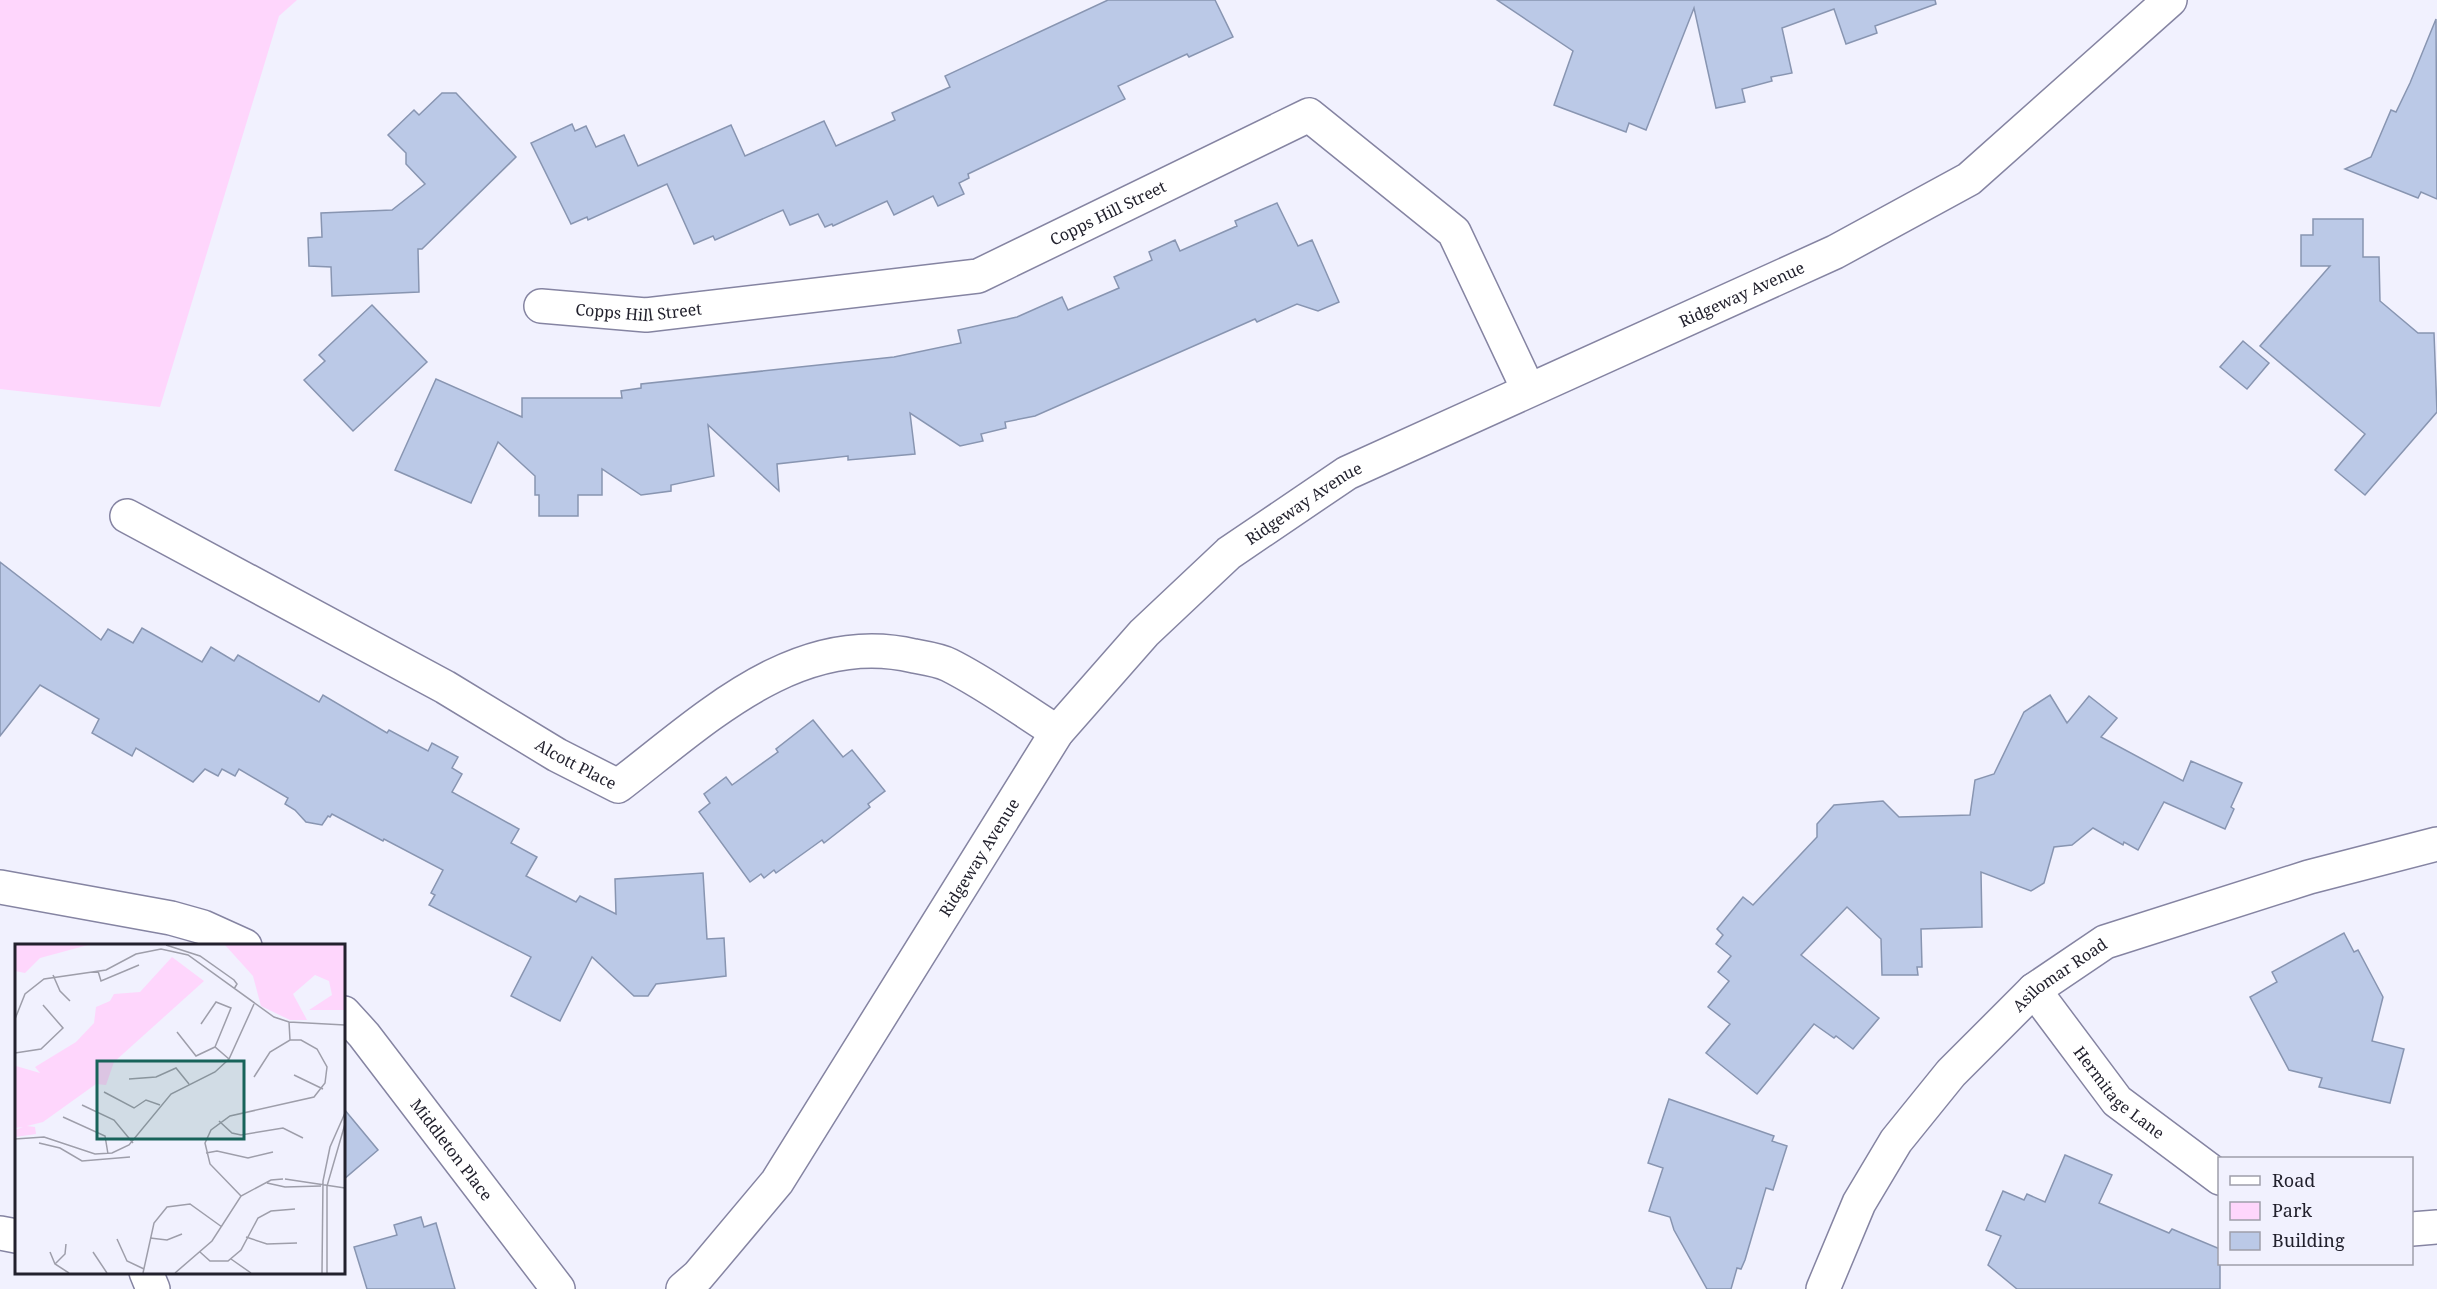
<svg xmlns="http://www.w3.org/2000/svg" width="2437" height="1289" font-family="'Noto Serif',serif">
	<rect width="100%" height="100%" fill="#f1f1fe"/>
	<!-- green -->
	<path fill="#fed6fc" d="M0,0h297l-18,16 -119,391 -160,-18z"/>
	<!-- building -->
	<g fill="#bbc9e7" stroke="#8895b1" stroke-width="1.5">
		<path d="M1108,0h107l18,37 -44,20 -2,-3 -69,32 7,13 -157,75 1,4 -10,5 5,11 -26,12 -5,-10 -39,19 -7,-14 -54,25 -1,-2 -7,3 -7,-13 -28,11 -7,-15 -68,30 -2,-4 -19,8 -27,-60 -79,36 -1,-3 -16,7 -40,-81 41,-19 3,7 11,-5 10,21 28,-12 14,31 93,-41 14,31 79,-35 12,25 59,-26 -3,-7 58,-26 -5,-11z"/>
		<path d="M1497,0h438l1,4 -61,22 2,7 -31,11 -12,-35 -52,19 10,45 -21,4 1,4 -30,8 3,13 -29,6 -22,-100 -48,122 -17,-7 -3,9 -72,-27 19,-54z"/>
		<path d="M2436,19l1,180 -16,-7 -3,6 -73,-29 26,-12 20,-47 5,2 14,-29z"/>
		<path d="M442,93h14l60,64 -94,92h-4l1,43 -87,4 -1,-29 -22,-1 -1,-28 14,-1 -1,-24 71,-3 33,-26 -19,-20v-11l-18,-18 26,-25 5,5z"/>
		<path d="M1277,203l21,43 14,-6 27,62 -21,9 -21,-7 -40,18 -2,-3 -220,97 -30,6 1,6 -25,6 2,7 -23,5 -50,-33 5,41 -67,6v-4l-71,8 2,27 -71,-66 6,51 -43,9v6l-30,4 -39,-26v26h-24v21h-39v-21h-4v-19l-37,-34 -27,61 -76,-33 41,-91 86,38v-19h100l-1,-7 20,-3v-4l253,-27 67,-14 -3,-13 59,-13 45,-20 6,13 51,-22 -5,-11 38,-17 -3,-8 26,-12 5,11 57,-25 -2,-5z"/>
		<path d="M2313,219h50v38h16l1,44 38,32h16l3,79 -72,83 -30,-25 30,-36 -105,-88 70,-80h-29v-31h12z"/>
		<path d="M372,305l55,57 -74,69 -49,-51 21,-19 -6,-6z"/>
		<path d="M2243,341l26,22 -22,26 -27,-22z"/>
		<path d="M0,562l101,78 7,-11 25,14 9,-15 60,34 9,-15 23,14 4,-6 81,47 4,-7 64,38 2,-3 39,21 4,-8 26,14 -6,11 10,6 -10,18 67,37 -8,14 26,14 -11,19 50,26 4,-6 36,18 -1,-35 88,-6 4,66 17,-1 2,38 -70,8 -8,12h-14l-42,-39 -32,64 -49,-25 20,-39 -102,-52 6,-10 -4,-2 12,-23 -59,-31 -1,2 -51,-27 -2,3 -2,-1 -6,9 -16,-3 -11,-12 -10,-6 3,-6 -49,-29 -4,7 -13,-7 -4,7 -13,-7 -12,13 -57,-34 -4,8 -40,-23 7,-14 -59,-34 -40,51z"/>
		<path d="M2050,695l17,28 22,-27 28,22 -16,19 82,44 8,-20 51,22 -11,24 3,2 -9,20 -61,-27 -26,48 -14,-8 -1,3 -30,-17 -21,17 -18,2 -10,36 -13,8 -50,-19 1,55 -61,2 1,38h-5l1,8h-36l-1,-36 -34,-32 -46,48 78,63 -26,31 -17,-13 -2,2 -20,-14 -57,70 -51,-41 24,-29 -22,-17 21,-26 -11,-9 13,-16 -15,-12 7,-9 -6,-6 26,-32 10,8 64,-68v-13l17,-19 49,-4 16,16 71,-2 5,-35 19,-6 30,-62z"/>
		<path d="M813,720l30,37 9,-7 33,41 -17,13 2,3 -46,36 -2,-3 -46,33 -2,-3 -10,8 -3,-4 -11,8 -51,-70 11,-9 -6,-9 22,-17 6,8 46,-33 -2,-3z"/>
		<path d="M2344,933l10,19 4,-2 25,47 -11,44 32,8 -14,54 -71,-16 3,-9 -33,-8 -39,-73 27,-15 -5,-10z"/>
		<path d="M1669,1099l105,37 -2,5 15,5 -14,44 -7,-2 -21,72 -4,9 -4,-1 -6,21h-24l-33,-59 -4,-13 -21,-6 14,-43 -15,-5z"/>
		<path d="M344,1109l34,41 -34,29z"/>
		<path d="M2065,1155l47,20 -13,28 70,30 3,-4 48,20v40h-203l-29,-24 13,-29 -15,-6 17,-39 21,9 3,-6 18,8z"/>
		<path d="M421,1217l3,10 12,-4 19,66h-88l-13,-42 43,-12 -3,-10z"/>
	</g>
	<g fill="none" stroke-linecap="round" stroke-linejoin="round">
		<defs>
			<g id="minor">
				<path id="s1" d="M541,306l105,9 332,-39 331,-161 145,117 74,157"/>
				<path id="s2" d="M127,516l318,171 112,68 61,31c85,-65 179,-158 296,-130 11,2 25,4 35,9 38,19 73,45 108,67"/>
				<path d="M0,887l171,31 32,9 42,19"/>
				<path id="s3" d="M2034,990l83,111 103,77"/>
				<path id="s4" d="M344,1013l20,22 194,254"/>
				<path d="M2412,1229l25,-2"/>
				<path d="M0,1233l16,3"/>
				<path d="M146,1272l7,17"/>
				<path id="s5" d="M1823,1289l36,-86 37,-62 55,-68 83,-83 71,-48 204,-65 128,-33"/>
			</g>
			<g id="tertiary">
				<path id="s6" d="M683,1289l15,-13 79,-94 280,-450 87,-99 85,-80 118,-80 488,-221 134,-73 201,-179"/>
			</g>
		</defs>
		<!-- minor casing -->
		<use href="#minor" stroke="#8584a2" stroke-width="36"/>
		<!-- tertiary casing -->
		<use href="#tertiary" stroke="#8584a2" stroke-width="36"/>
		<!-- minor -->
		<use href="#minor" stroke="#fff" stroke-width="33"/>
		<!-- tertiary -->
		<use href="#tertiary" stroke="#fff" stroke-width="33"/>
	</g>
	<g text-anchor="middle" stroke-width="4.5" stroke-linejoin="round" paint-order="stroke">
		<!-- street labels -->
		<g font-size="16" fill="#22212d" stroke="#f1f1fe">
			<text dy="6" stroke="none"><textPath href="#s1" startOffset="584">Copps Hill Street</textPath></text>
			<text dy="6" stroke="none"><textPath href="#s6" startOffset="1497">Ridgeway Avenue</textPath></text>
			<text dy="6" stroke="none"><textPath href="#s1" startOffset="98">Copps Hill Street</textPath></text>
			<text dy="6" stroke="none"><textPath href="#s6" startOffset="1011">Ridgeway Avenue</textPath></text>
			<text dy="6" stroke="none"><textPath href="#s2" startOffset="513">Alcott Place</textPath></text>
			<text dy="6" stroke="none"><textPath href="#s6" startOffset="525">Ridgeway Avenue</textPath></text>
			<text dy="6" stroke="none"><textPath href="#s5" startOffset="400">Asilomar Road</textPath></text>
			<text dy="6" stroke="none"><textPath href="#s3" startOffset="134">Hermitage Lane</textPath></text>
			<text dy="6" stroke="none"><textPath href="#s4" startOffset="174">Middleton Place</textPath></text>
		</g>
	</g>
	<!-- overview -->
	<g transform="translate(15 944)">
		<rect width="330" height="330" fill="#f1f1fe"/>
		<path d="M0,1h73l-48,13 -15,15 -10,-2zM210,1h120v65h-36l23,-15 -3,-14 -14,-6 -22,19 14,26h-17l-29,-14 -8,-30zM157,13l32,24 -90,81 -8,23 -10,-1 -53,38 -16,4 8,1 1,7 -21,3v-7l8,-3 -8,1 1,-62 24,7 -5,-6 41,-25 18,-19 2,-16 14,-6 4,-7 26,-2z" fill="#fed6fc"/>
		<path fill="none" stroke="#9e9eaa" stroke-width="1.5" d="M151,1l34,11 34,24 3,4 -3,5M83,27l3,10 38,-16M38,31l7,16 10,10M0,75l10,-25 19,-15 62,-9 30,-16 25,-5 27,6 86,62 15,5 56,3M274,78l1,18M186,80l15,-22 15,6 -16,39M162,88l19,24 19,-9 14,12M0,109l26,-4 22,-21 -20,-23M279,131l29,14M114,135l27,-2 20,-9 13,16M89,148l30,16 12,-8 14,5M67,161l32,15 19,23M48,173l42,19 3,18M204,177l13,12 9,2 42,-7 20,10M0,195l29,-2 51,17 17,-1 17,-8 42,-51 44,-22 14,-13 25,-55M0,196v20M24,199l21,5 22,13 48,-4M191,209l11,-2 31,7 25,-6M270,235l60,9M252,239l18,4 36,-1M226,252l-31,-32 -5,-21 6,-13 19,-14 84,-19 11,-14 2,-16 -10,-18 -16,-9h-11l-20,12 -16,25M231,293l21,7 30,-1M135,294l17,2 15,-6M102,295l10,22 17,8M35,308l5,12 14,9M78,308l14,21M185,308l10,9h18l13,-11 17,-32 13,-7 24,-2M216,315l20,14M40,320l10,-10 1,-10M128,329l11,-50 13,-16 23,-3 32,23M160,329l37,-32 29,-45 30,-16 12,-1M307,329l1,-92 7,-34 15,-34M312,329v-87l18,-62"/>
		<path fill="#18635a" fill-opacity="0.15" stroke="#18635a" stroke-width="3" d="M82,117h147v78h-147z"/>
		<rect width="330" height="330" fill="none" stroke="#22212d" stroke-width="3"/>
	</g>
	<!-- legend -->
	<rect x="2218" y="1157" width="195" height="108" fill="#f1f1fe" stroke="#9e9eaa" stroke-width="1.5"/>
	<rect x="2230" y="1176" width="30" height="9" fill="#ffffff" stroke="#9e9eaa" stroke-width="1.5"/>
	<text x="2272" y="1187" font-size="18" fill="#22212d">Road</text>
	<rect x="2230" y="1202" width="30" height="18" fill="#fed6fc" stroke="#9e9eaa" stroke-width="1.5"/>
	<text x="2272" y="1217" font-size="18" fill="#22212d">Park</text>
	<rect x="2230" y="1232" width="30" height="18" fill="#bbc9e7" stroke="#9e9eaa" stroke-width="1.5"/>
	<text x="2272" y="1247" font-size="18" fill="#22212d">Building</text>
</svg>
